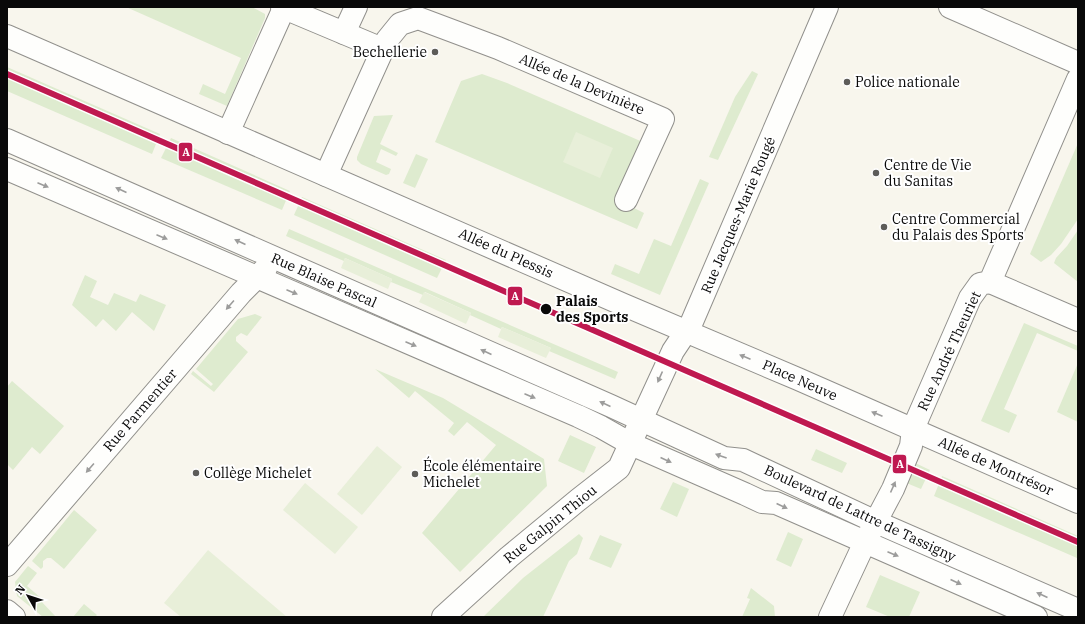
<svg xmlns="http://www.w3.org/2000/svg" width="1085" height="624" font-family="'IBM Plex Serif',serif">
	<rect width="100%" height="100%" fill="#f8f6ed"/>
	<!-- green -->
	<g fill="#deebcf">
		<path d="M126,7h126l13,7v4l-38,88 -28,-12 4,-10 22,10 16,-36z"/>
		<path d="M7,67l153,67 -8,20 -145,-63z"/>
		<path d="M752,71l6,3 -40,86 -9,-3 26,-60z"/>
		<path d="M482,74l25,9 138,60 -25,58 24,12 -7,16 -202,-87 26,-61z"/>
		<path d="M393,115l-13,29 18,9 -2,3 -15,-7 -5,13 15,7 -2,5 -3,1 -25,-11 -4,-4v-3l17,-41z"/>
		<path d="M171,138l119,53 -8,19 -121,-52z"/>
		<path d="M1078,143v76l-17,25 -10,11 -10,7 -11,-8z"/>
		<path d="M416,154l12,5 -13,29 -12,-5z"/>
		<path d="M700,179l9,4 -49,112 -49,-21 4,-10 24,10 15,-35 17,7z"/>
		<path d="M302,197l144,63 -9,18 -143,-63z"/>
		<path d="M289,229l329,143 -3,7 -66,-28 2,-3 -49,-21 -1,2 -31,-14 1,-2 -46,-21 -2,3 -32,-13 1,-3 -47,-21 -1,3 -58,-25z"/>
		<path d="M1078,230v52l-24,-19 2,-5 11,-12z"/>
		<path d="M85,275l12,6 -7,16 18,8 6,-12 22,9 4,-8 26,11 -12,26 -22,-19 -16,19 -13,-12 -7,8 -24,-22z"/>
		<path d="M255,314l7,3 -15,19 -6,-3 -5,4v4l12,11 -34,40 -23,-18 2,-3 18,15 2,-2 -17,-15 42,-50z"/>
		<path d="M1024,323l54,23v5l-41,-18 -33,76 13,6 -8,18 -28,-12z"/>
		<path d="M1078,363v59l-21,-10z"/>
		<path d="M375,369l68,29 101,61 3,27 -87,86 -38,-39 74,-88 -29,-23 -13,14 -6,-5 6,-8 -39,-32 -6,7z"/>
		<path d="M12,381l52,45 -24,28 -8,-7 -19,23 -6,-6v-77z"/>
		<path d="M570,435l26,12 -12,26 -26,-12z"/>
		<path d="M816,449l31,14 -5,10 -31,-13z"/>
		<path d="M913,462l17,8 -9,19 -17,-7z"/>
		<path d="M942,476l136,60v19l-1,3 -143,-62z"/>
		<path d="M673,482l16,7 -12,28 -17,-8z"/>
		<path d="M74,510l23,20 -33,39 -13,-11h-4l-4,3v6l-2,2 -9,-8z"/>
		<path d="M788,532l15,7 -12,28 -15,-7z"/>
		<path d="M579,534l4,4 -6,16 -8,7 -26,56h-60l40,-39z"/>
		<path d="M600,535l22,9 -11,24 -22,-9z"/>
		<path d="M28,566l9,7 -10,13 14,12 -1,2 16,17h-13l-26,-21 -2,-14z"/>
		<path d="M880,575l40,17 -11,25h-19l-24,-10z"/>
		<path d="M751,588l23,18 1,11h-33l8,-18 -3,-1z"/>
		<path d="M84,604l13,11 -2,2h-22z"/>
	</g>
	<!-- pitch -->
	<g fill="#e8efd9">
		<path d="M576,132l37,16 -13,30 -37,-16z"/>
		<path d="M345,258l47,21 -4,10 -47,-21z"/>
		<path d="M424,292l47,21 -5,11 -47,-22z"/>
		<path d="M502,327l49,21 -5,10 -48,-21z"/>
		<path d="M377,446l25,21 -40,48 -25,-21z"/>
		<path d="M305,483l53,44 -23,27 -52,-44z"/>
		<path d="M208,550l79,67h-106l-17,-14z"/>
	</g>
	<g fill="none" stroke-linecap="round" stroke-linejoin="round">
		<defs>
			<g id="minor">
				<path d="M282,7l100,42"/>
				<path d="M950,7l128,56"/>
				<path d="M344,33l12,-26"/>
				<path d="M7,36l617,269 174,74 280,123"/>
				<path d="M228,133l56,-125"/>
				<path d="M7,140l604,266 113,52 19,2 133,62 202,88"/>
				<path d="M7,169l571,247 23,11 30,17 114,50 17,8 14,1 260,114"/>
				<path d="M326,175l61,-135 13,-16 18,-6 80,30 165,71 -37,81"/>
				<path d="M990,282l88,38"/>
				<path d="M7,565l234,-272 25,-25"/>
				<path d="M7,611l7,6"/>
				<path d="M443,617l66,-60 69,-57 41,-32 54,-117 18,-27 136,-317"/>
				<path d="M830,617l35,-75 28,-53 18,-43 2,-17 57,-131 10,-14 10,-2 88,-203"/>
			</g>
		</defs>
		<!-- minor casing -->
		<use href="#minor" stroke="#91908c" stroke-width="24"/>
		<!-- minor -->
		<use href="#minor" stroke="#fefefc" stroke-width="22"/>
		<defs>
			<path id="tram-1" d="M7,74l1071,468"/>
		</defs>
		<!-- tram-1 casing -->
		<use href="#tram-1" stroke="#fff" stroke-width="9"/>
		<!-- tram-1 -->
		<use href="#tram-1" stroke="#bf1950" stroke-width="6"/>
	</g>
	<!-- one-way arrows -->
	<defs><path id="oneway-solid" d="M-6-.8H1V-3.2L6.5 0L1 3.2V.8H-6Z"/></defs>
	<g fill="#9c9c9b">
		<use href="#oneway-solid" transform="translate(43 185) rotate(23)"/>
		<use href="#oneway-solid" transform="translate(121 190) rotate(-156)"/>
		<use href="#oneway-solid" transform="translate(162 237) rotate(23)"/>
		<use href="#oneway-solid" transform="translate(240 242) rotate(-156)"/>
		<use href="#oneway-solid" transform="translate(292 292) rotate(23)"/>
		<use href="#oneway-solid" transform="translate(230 305) rotate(131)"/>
		<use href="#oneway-solid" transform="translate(411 344) rotate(23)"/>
		<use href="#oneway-solid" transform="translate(486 352) rotate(-156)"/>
		<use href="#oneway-solid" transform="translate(745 357) rotate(-157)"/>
		<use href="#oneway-solid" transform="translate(660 377) rotate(114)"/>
		<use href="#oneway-solid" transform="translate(530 396) rotate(23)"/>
		<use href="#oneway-solid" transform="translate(605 404) rotate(-156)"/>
		<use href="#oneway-solid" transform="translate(877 414) rotate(-157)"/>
		<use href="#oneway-solid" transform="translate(721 456) rotate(-160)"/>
		<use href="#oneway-solid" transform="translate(666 460) rotate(24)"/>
		<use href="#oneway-solid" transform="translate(90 468) rotate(131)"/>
		<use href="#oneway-solid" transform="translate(893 487) rotate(-66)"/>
		<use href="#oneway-solid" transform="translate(782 506) rotate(25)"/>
		<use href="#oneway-solid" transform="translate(893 554) rotate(23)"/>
		<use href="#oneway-solid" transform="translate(956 582) rotate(24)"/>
		<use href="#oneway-solid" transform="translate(1042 595) rotate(-156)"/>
	</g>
	<!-- markers -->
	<g fill="#5d5c59" stroke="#fff" stroke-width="1.5">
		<circle cx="435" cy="52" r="4"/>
		<circle cx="847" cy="82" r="4"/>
		<circle cx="876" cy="173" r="4"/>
		<circle cx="884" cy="227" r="4"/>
		<circle cx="196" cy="473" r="4"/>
		<circle cx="415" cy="474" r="4"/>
	</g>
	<circle fill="#090909" stroke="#fff" stroke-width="1.5" cx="546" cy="309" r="6"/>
	<g text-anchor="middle" stroke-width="4" stroke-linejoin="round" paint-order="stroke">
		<!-- poi labels -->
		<g font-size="14" fill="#090909" stroke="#fff" text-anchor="start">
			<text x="427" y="57" text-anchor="end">Bechellerie</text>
			<text x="855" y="87">Police nationale</text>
			<text x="884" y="170">Centre de Vie<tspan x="884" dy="16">du Sanitas</tspan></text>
			<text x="892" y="224">Centre Commercial<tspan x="892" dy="16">du Palais des Sports</tspan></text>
			<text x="423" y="471">École élémentaire<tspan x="423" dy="16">Michelet</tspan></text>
			<text x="204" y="478">Collège Michelet</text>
		</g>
		<!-- street labels -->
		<g font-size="14" fill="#090909" stroke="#fff">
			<text transform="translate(582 84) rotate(23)" y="5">Allée de la Devinière</text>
			<text transform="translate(738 215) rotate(-67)" y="5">Rue Jacques-Marie Rougé</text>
			<text transform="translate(506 253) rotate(24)" y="5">Allée du Plessis</text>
			<text transform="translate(324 280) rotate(24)" y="5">Rue Blaise Pascal</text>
			<text transform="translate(949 351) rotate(-65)" y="5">Rue André Theuriet</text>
			<text transform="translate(800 380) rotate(24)" y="5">Place Neuve</text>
			<text transform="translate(140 410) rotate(-49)" y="5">Rue Parmentier</text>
			<text transform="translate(996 466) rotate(24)" y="5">Allée de Montrésor</text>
			<text transform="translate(860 513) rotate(25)" y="5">Boulevard de Lattre de Tassigny</text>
			<text transform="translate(550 524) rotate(-39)" y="5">Rue Galpin Thiou</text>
		</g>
		<!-- stop labels -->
		<g font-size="14" font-weight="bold" fill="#090909" stroke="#fff" text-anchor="start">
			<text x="556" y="306">Palais<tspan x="556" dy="16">des Sports</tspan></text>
		</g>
	</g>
	<g stroke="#fff" stroke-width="1.5">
		<rect x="178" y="142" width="15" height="20" rx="4" fill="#bf1950"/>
		<rect x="507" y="286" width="16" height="20" rx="4" fill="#bf1950"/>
		<rect x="892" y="454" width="15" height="20" rx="4" fill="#bf1950"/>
	</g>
	<g font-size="11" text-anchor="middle" font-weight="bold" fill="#fff">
		<text x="186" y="156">A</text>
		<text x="515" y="300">A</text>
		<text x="900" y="468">A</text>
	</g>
	<!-- border -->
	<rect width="1085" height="624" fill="none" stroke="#090909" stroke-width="16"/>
	<!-- north arrow -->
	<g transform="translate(28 596) rotate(309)" stroke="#ffffff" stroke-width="3" paint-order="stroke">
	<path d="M0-3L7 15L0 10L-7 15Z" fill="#090909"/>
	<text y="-6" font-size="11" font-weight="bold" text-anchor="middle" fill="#090909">N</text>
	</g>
</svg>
